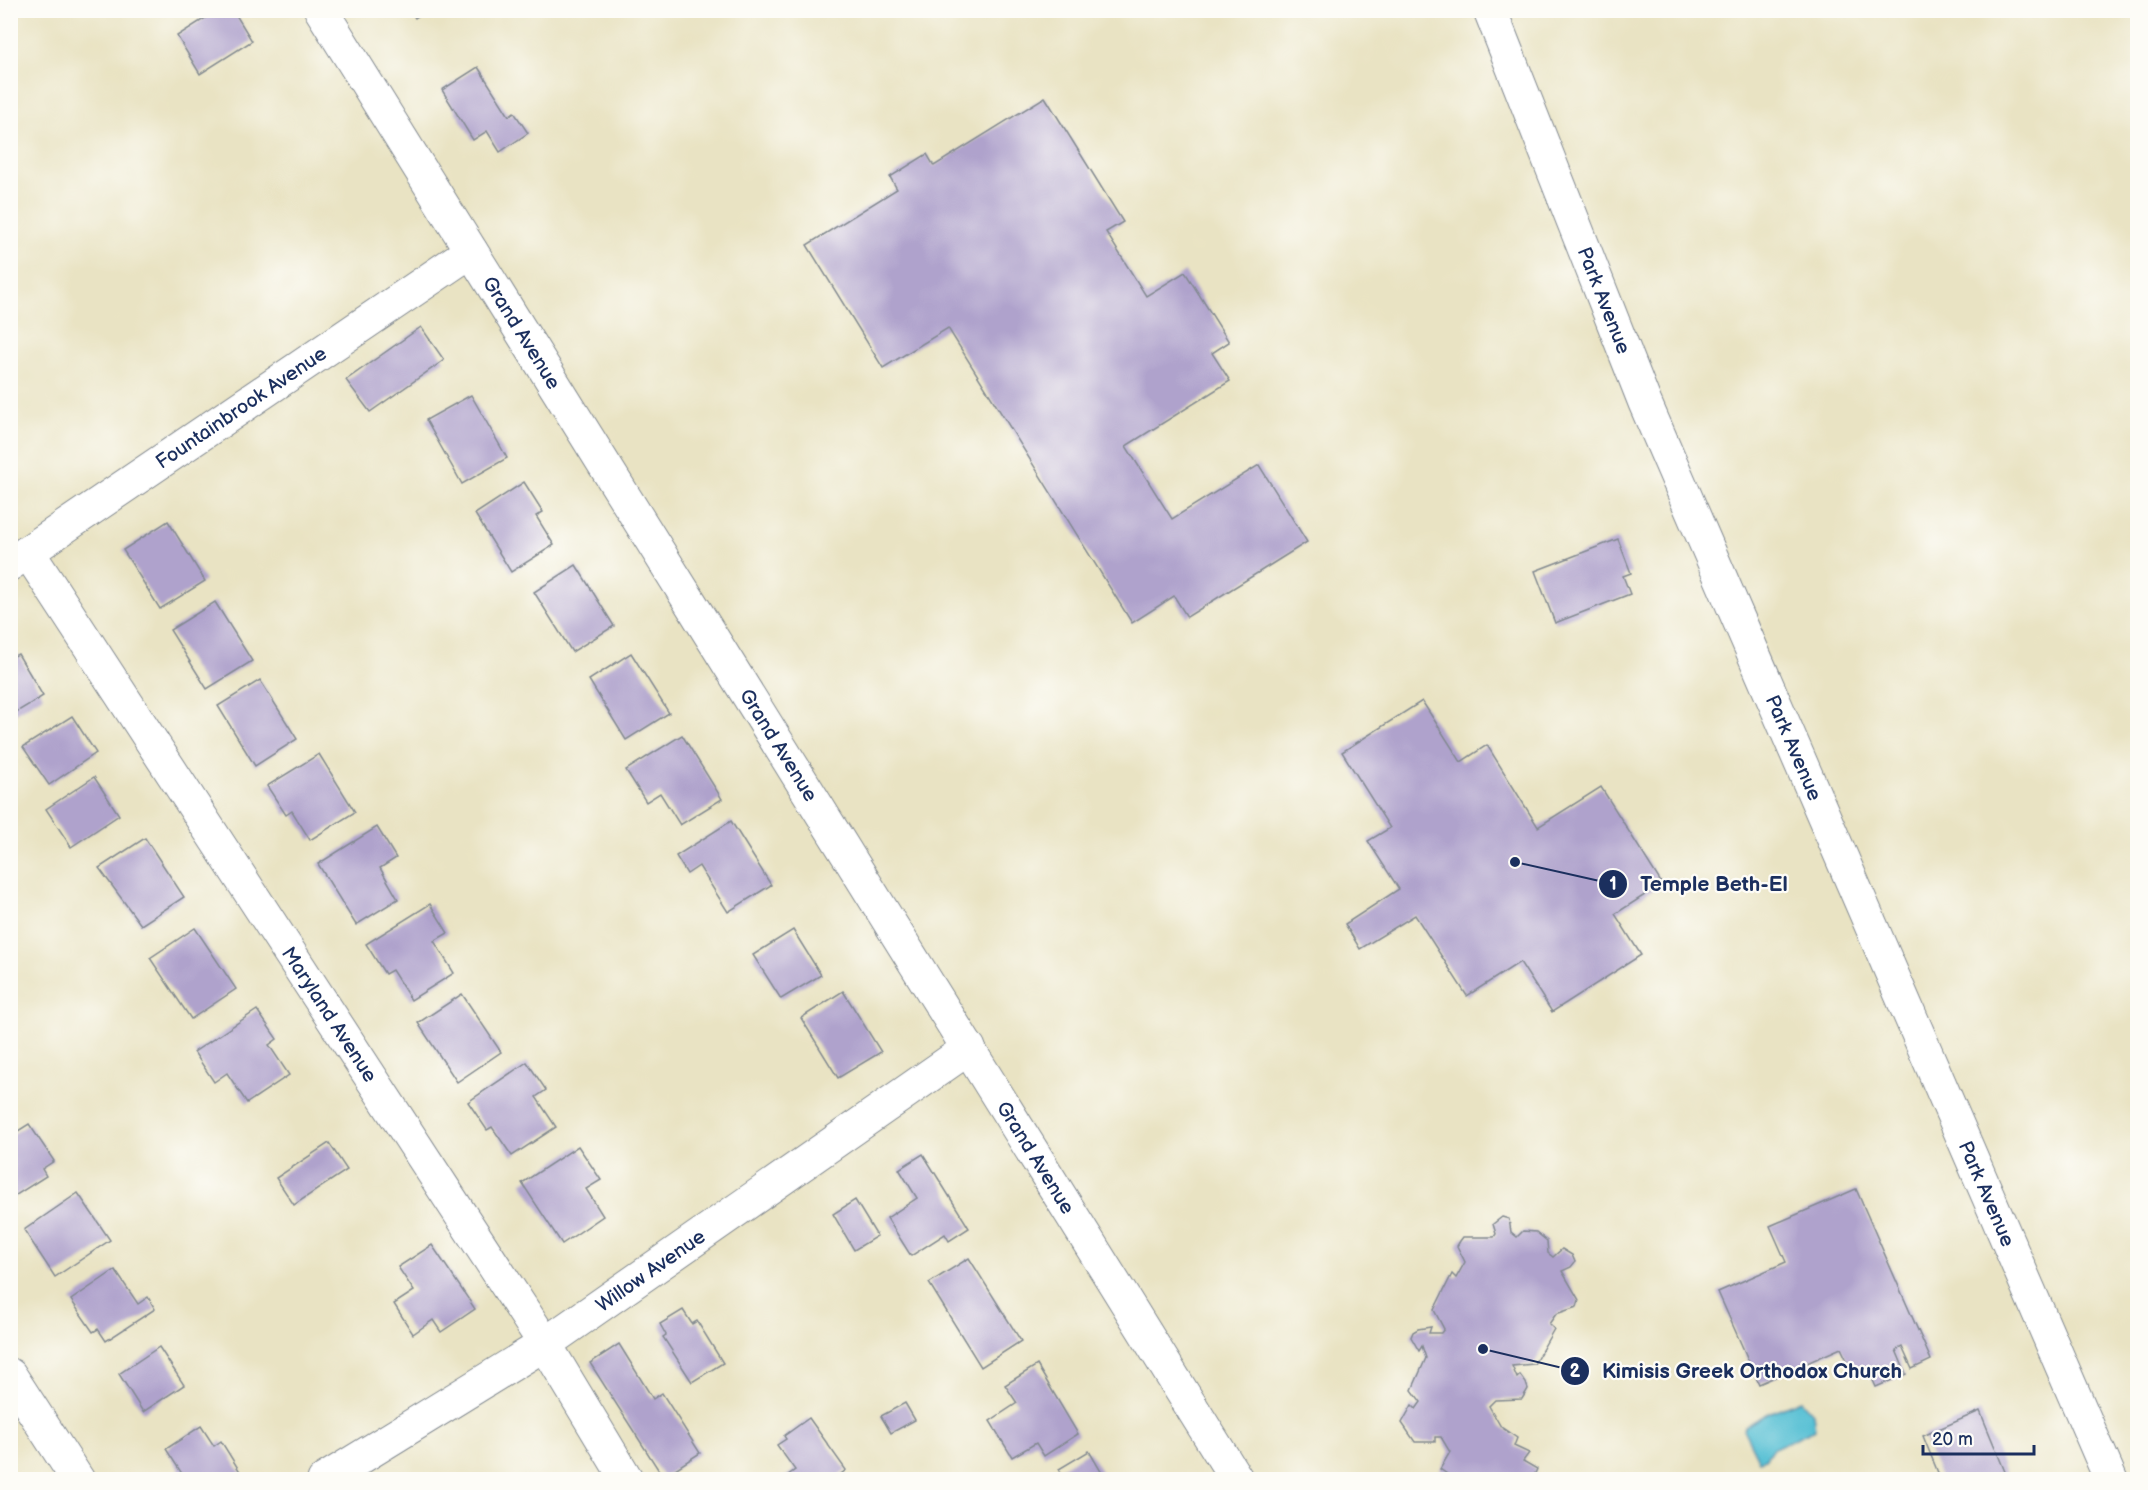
<svg xmlns="http://www.w3.org/2000/svg" width="2148" height="1490" font-family="'Balsamiq Sans',sans-serif">
	<rect width="100%" height="100%" fill="#fdfcf7"/>
	<filter id="ink" filterUnits="userSpaceOnUse"><feTurbulence type="fractalNoise" baseFrequency=".0167" numOctaves="2"/><feDisplacementMap in="SourceGraphic" scale="12" xChannelSelector="R" yChannelSelector="G"/><feConvolveMatrix kernelMatrix="1 2 1 2 8 2 1 2 1" color-interpolation-filters="sRGB"/></filter>
	<filter id="wash" filterUnits="userSpaceOnUse"><feTurbulence type="fractalNoise" baseFrequency=".008" numOctaves="4" result="noise"/><feDisplacementMap in="SourceGraphic" scale="24" xChannelSelector="R" yChannelSelector="G"/><feGaussianBlur stdDeviation="1.35" result="paint"/><feColorMatrix in="noise" values="0 0 0 0 0 0 0 0 0 0 0 0 0 0 0 0 0 1.4 0 .05"/><feComposite in="paint" operator="in"/></filter>
	<g filter="url(#wash)">
		<rect width="100%" height="100%" fill="#e9e3c3"/>
		<!-- water -->
		<path fill="#57c0d4" stroke="#397899" stroke-width="1.5" d="M1801,1400l12,13 2,16 -43,20 -7,10 -6,2 -15,-30 1,-5 28,-15z"/>
		<g id="blocks">
			<!-- building -->
			<g fill="#afa2cc">
				<path d="M218,10h15l19,31 -52,33 -23,-38z"/>
				<path d="M410,10h17l-12,8z"/>
				<path d="M478,67l31,49 5,-4 14,21 -28,19 -13,-21 -14,9 -31,-50z"/>
				<path d="M1045,97l78,125 -17,10 40,64 39,-24 44,70 -17,11 18,28 -104,65 46,73 87,-54 48,77 -120,75 -13,-21 -42,27 -184,-295 -65,40 -76,-123 90,-56 -7,-12 37,-23 7,12z"/>
				<path d="M421,327l23,33 -74,52 -24,-32z"/>
				<path d="M471,395l36,63 -45,26 -36,-64z"/>
				<path d="M524,482l19,30 -7,4 18,29 -43,27 -36,-58z"/>
				<path d="M168,521l37,60 -45,28 -37,-59z"/>
				<path d="M1618,539l13,34 -8,3 7,18 -75,29 -20,-52z"/>
				<path d="M576,565l38,61 -42,26 -38,-60z"/>
				<path d="M215,602l37,59 -45,28 -37,-59z"/>
				<path d="M631,653l38,60 -43,27 -37,-60z"/>
				<path d="M18,654l25,42 -33,20v-58z"/>
				<path d="M260,680l37,59 -42,27 -37,-60z"/>
				<path d="M1422,701l39,61 26,-17 51,82 63,-40 61,97 -47,30 26,41 -89,57 -32,-50 -53,34 -52,-81 -55,34 -15,-25 54,-35 -31,-48 22,-13 -48,-76z"/>
				<path d="M72,716l24,37 -47,32 -26,-38z"/>
				<path d="M682,735l40,64 -42,26 -20,-32 -14,9 -20,-32z"/>
				<path d="M319,754l36,58 -45,28 -18,-29 -6,4 -19,-29z"/>
				<path d="M94,777l25,38 -48,32 -25,-38z"/>
				<path d="M731,821l40,64 -43,27 -29,-46 -12,8 -11,-18z"/>
				<path d="M377,827l19,31 -16,10 18,31 -42,26 -38,-61z"/>
				<path d="M145,838l39,59 -43,28 -42,-57z"/>
				<path d="M430,904l18,29 -14,8 20,32 -43,27 -19,-30 -7,4 -19,-30z"/>
				<path d="M195,928l41,61 -45,30 -41,-61z"/>
				<path d="M793,930l28,45 -40,24 -28,-44z"/>
				<path d="M843,991l38,61 -43,26 -37,-60z"/>
				<path d="M462,994l39,58 -44,30 -39,-59z"/>
				<path d="M257,1010l20,29 -8,6 20,30 -42,28 -20,-30 -13,9 -20,-30z"/>
				<path d="M527,1062l19,28 -10,7 20,30 -44,29 -20,-29 -5,3 -19,-28z"/>
				<path d="M29,1124l25,37 -12,8 4,7 -36,23v-63z"/>
				<path d="M329,1143l18,27 -53,35 -18,-27z"/>
				<path d="M578,1146l23,34 -15,9 17,27 -41,28 -40,-61z"/>
				<path d="M923,1154l46,74 -20,13 -4,-7 -34,22 -24,-38 30,-20 -18,-29z"/>
				<path d="M1856,1189l75,171 -19,9 -10,-22 -6,3 10,24 -30,13 -9,-20 -14,6 -12,-25 -82,36 -41,-92 68,-30 -16,-36z"/>
				<path d="M78,1193l32,47 -55,37 -31,-47z"/>
				<path d="M855,1200l22,36 -23,14 -21,-36z"/>
				<path d="M1502,1217l7,2 2,13 6,5 6,-6 13,1 11,9 1,12 5,4 9,-8 10,6 3,7 -4,5 -9,4 17,29 -2,7 -21,7 -7,10 5,5 -20,35 -22,2 5,12 3,-3 6,8 2,6 -6,10 -27,1 -6,6 12,21 16,11 -3,8 15,7 -6,8 14,8 -5,11h-88l3,-6 -7,-5 10,-17 -9,-15h-6v5h-20l-13,-19 10,-18 4,4 5,-7 -9,-12 14,-32 -4,-12 -3,5 -8,-14 2,-5 5,-3 13,-2 -2,6h12l3,-4 -10,-19 18,-36 4,4 9,-16 -8,-16 3,-5 3,-4h31l2,-3 -3,-10z"/>
				<path d="M432,1245l43,64 -34,23 -8,-12 -20,14 -19,-30 20,-13 -16,-24z"/>
				<path d="M969,1258l52,83 -40,26 -52,-84z"/>
				<path d="M115,1270l23,34 10,-7 7,12 -49,32 -8,-12 -5,3 -22,-32z"/>
				<path d="M683,1310l9,14 5,-3 26,42 -31,19 -29,-45 3,-2 -6,-11z"/>
				<path d="M619,1344l34,55 9,-6 38,60 -37,24 -73,-114z"/>
				<path d="M159,1347l25,38 -41,27 -24,-38z"/>
				<path d="M1037,1365l41,69 -34,22 -8,-13 -24,14 -22,-36 27,-18 -12,-18z"/>
				<path d="M905,1403l10,17 -24,13 -10,-17z"/>
				<path d="M1980,1411l28,68 -67,1 -18,-44z"/>
				<path d="M809,1418l37,52 -13,10h-52l14,-10 -18,-25 9,-6 -2,-3z"/>
				<path d="M201,1426l13,20 7,-5 23,37 -58,2 -20,-31z"/>
				<path d="M1089,1451l17,29h-41l-6,-11z"/>
			</g>
		</g>
	</g>
	<g filter="url(#ink)">
		<use href="#blocks" fill-opacity="0" stroke="#828990" stroke-width="1.5"/>
		<g fill="none" stroke-linecap="round" stroke-linejoin="round">
			<defs>
				<g id="minor">
					<path id="s1" d="M321,10l916,1470"/>
					<path id="s2" d="M1490,10l155,393 466,1077"/>
					<path id="s3" d="M28,552l517,792 82,136"/>
					<path id="s4" d="M10,564l461,-313"/>
					<path d="M10,1375l68,105"/>
					<path id="s5" d="M324,1480l221,-136 424,-296"/>
				</g>
			</defs>
			<!-- minor casing -->
			<use href="#minor" stroke="#828990" stroke-width="35"/>
			<!-- minor -->
			<use href="#minor" stroke="#fff" stroke-width="33"/>
		</g>
	</g>
	<g text-anchor="middle" stroke-width="4.5" stroke-linejoin="round" paint-order="stroke">
		<!-- street labels -->
		<g font-size="20" fill="#1b2f5e" stroke="#fdfcf7">
			<text dy="7" stroke="none"><textPath href="#s2" startOffset="312">Park Avenue</textPath></text>
			<text dy="7" stroke="none"><textPath href="#s1" startOffset="380">Grand Avenue</textPath></text>
			<text dy="7" stroke="none"><textPath href="#s4" startOffset="279">Fountainbrook Avenue</textPath></text>
			<text dy="7" stroke="none"><textPath href="#s1" startOffset="866">Grand Avenue</textPath></text>
			<text dy="7" stroke="none"><textPath href="#s2" startOffset="798">Park Avenue</textPath></text>
			<text dy="7" stroke="none"><textPath href="#s3" startOffset="552">Maryland Avenue</textPath></text>
			<text dy="7" stroke="none"><textPath href="#s1" startOffset="1352">Grand Avenue</textPath></text>
			<text dy="7" stroke="none"><textPath href="#s2" startOffset="1284">Park Avenue</textPath></text>
			<text dy="7" stroke="none"><textPath href="#s5" startOffset="388">Willow Avenue</textPath></text>
		</g>
	</g>
	<!-- callouts -->
	<path fill="none" stroke="#1b2f5e" stroke-width="2" d="M1515 862L1613 884M1483 1349L1575 1371"/>
	<g fill="#1b2f5e" stroke="#fdfcf7" stroke-width="2">
		<circle cx="1515" cy="862" r="6"/>
		<circle cx="1483" cy="1349" r="6"/>
		<circle cx="1613" cy="884" r="15"/>
		<circle cx="1575" cy="1371" r="15"/>
	</g>
	<g font-size="18" text-anchor="middle" font-weight="bold" fill="#fff">
		<text x="1613" y="890">1</text>
		<text x="1575" y="1377">2</text>
	</g>
	<g font-size="21" text-anchor="middle" font-weight="bold" fill="#1b2f5e" stroke="#fdfcf7" stroke-width="4.5" stroke-linejoin="round" paint-order="stroke">
		<text x="1714" y="891">Temple Beth-El</text>
		<text x="1752" y="1378">Kimisis Greek Orthodox Church</text>
	</g>
	<!-- margin -->
	<rect width="2148" height="1490" fill="none" stroke="#fdfcf7" stroke-width="36"/>
	<!-- scale -->
	<path d="M1923 1445v9h111v-9" fill="none" stroke="#1b2f5e" stroke-width="3"/>
	<text x="1932" y="1445" font-size="18" fill="#1b2f5e" stroke="#fdfcf7" stroke-width="4.5" paint-order="stroke">20 m</text>
</svg>
